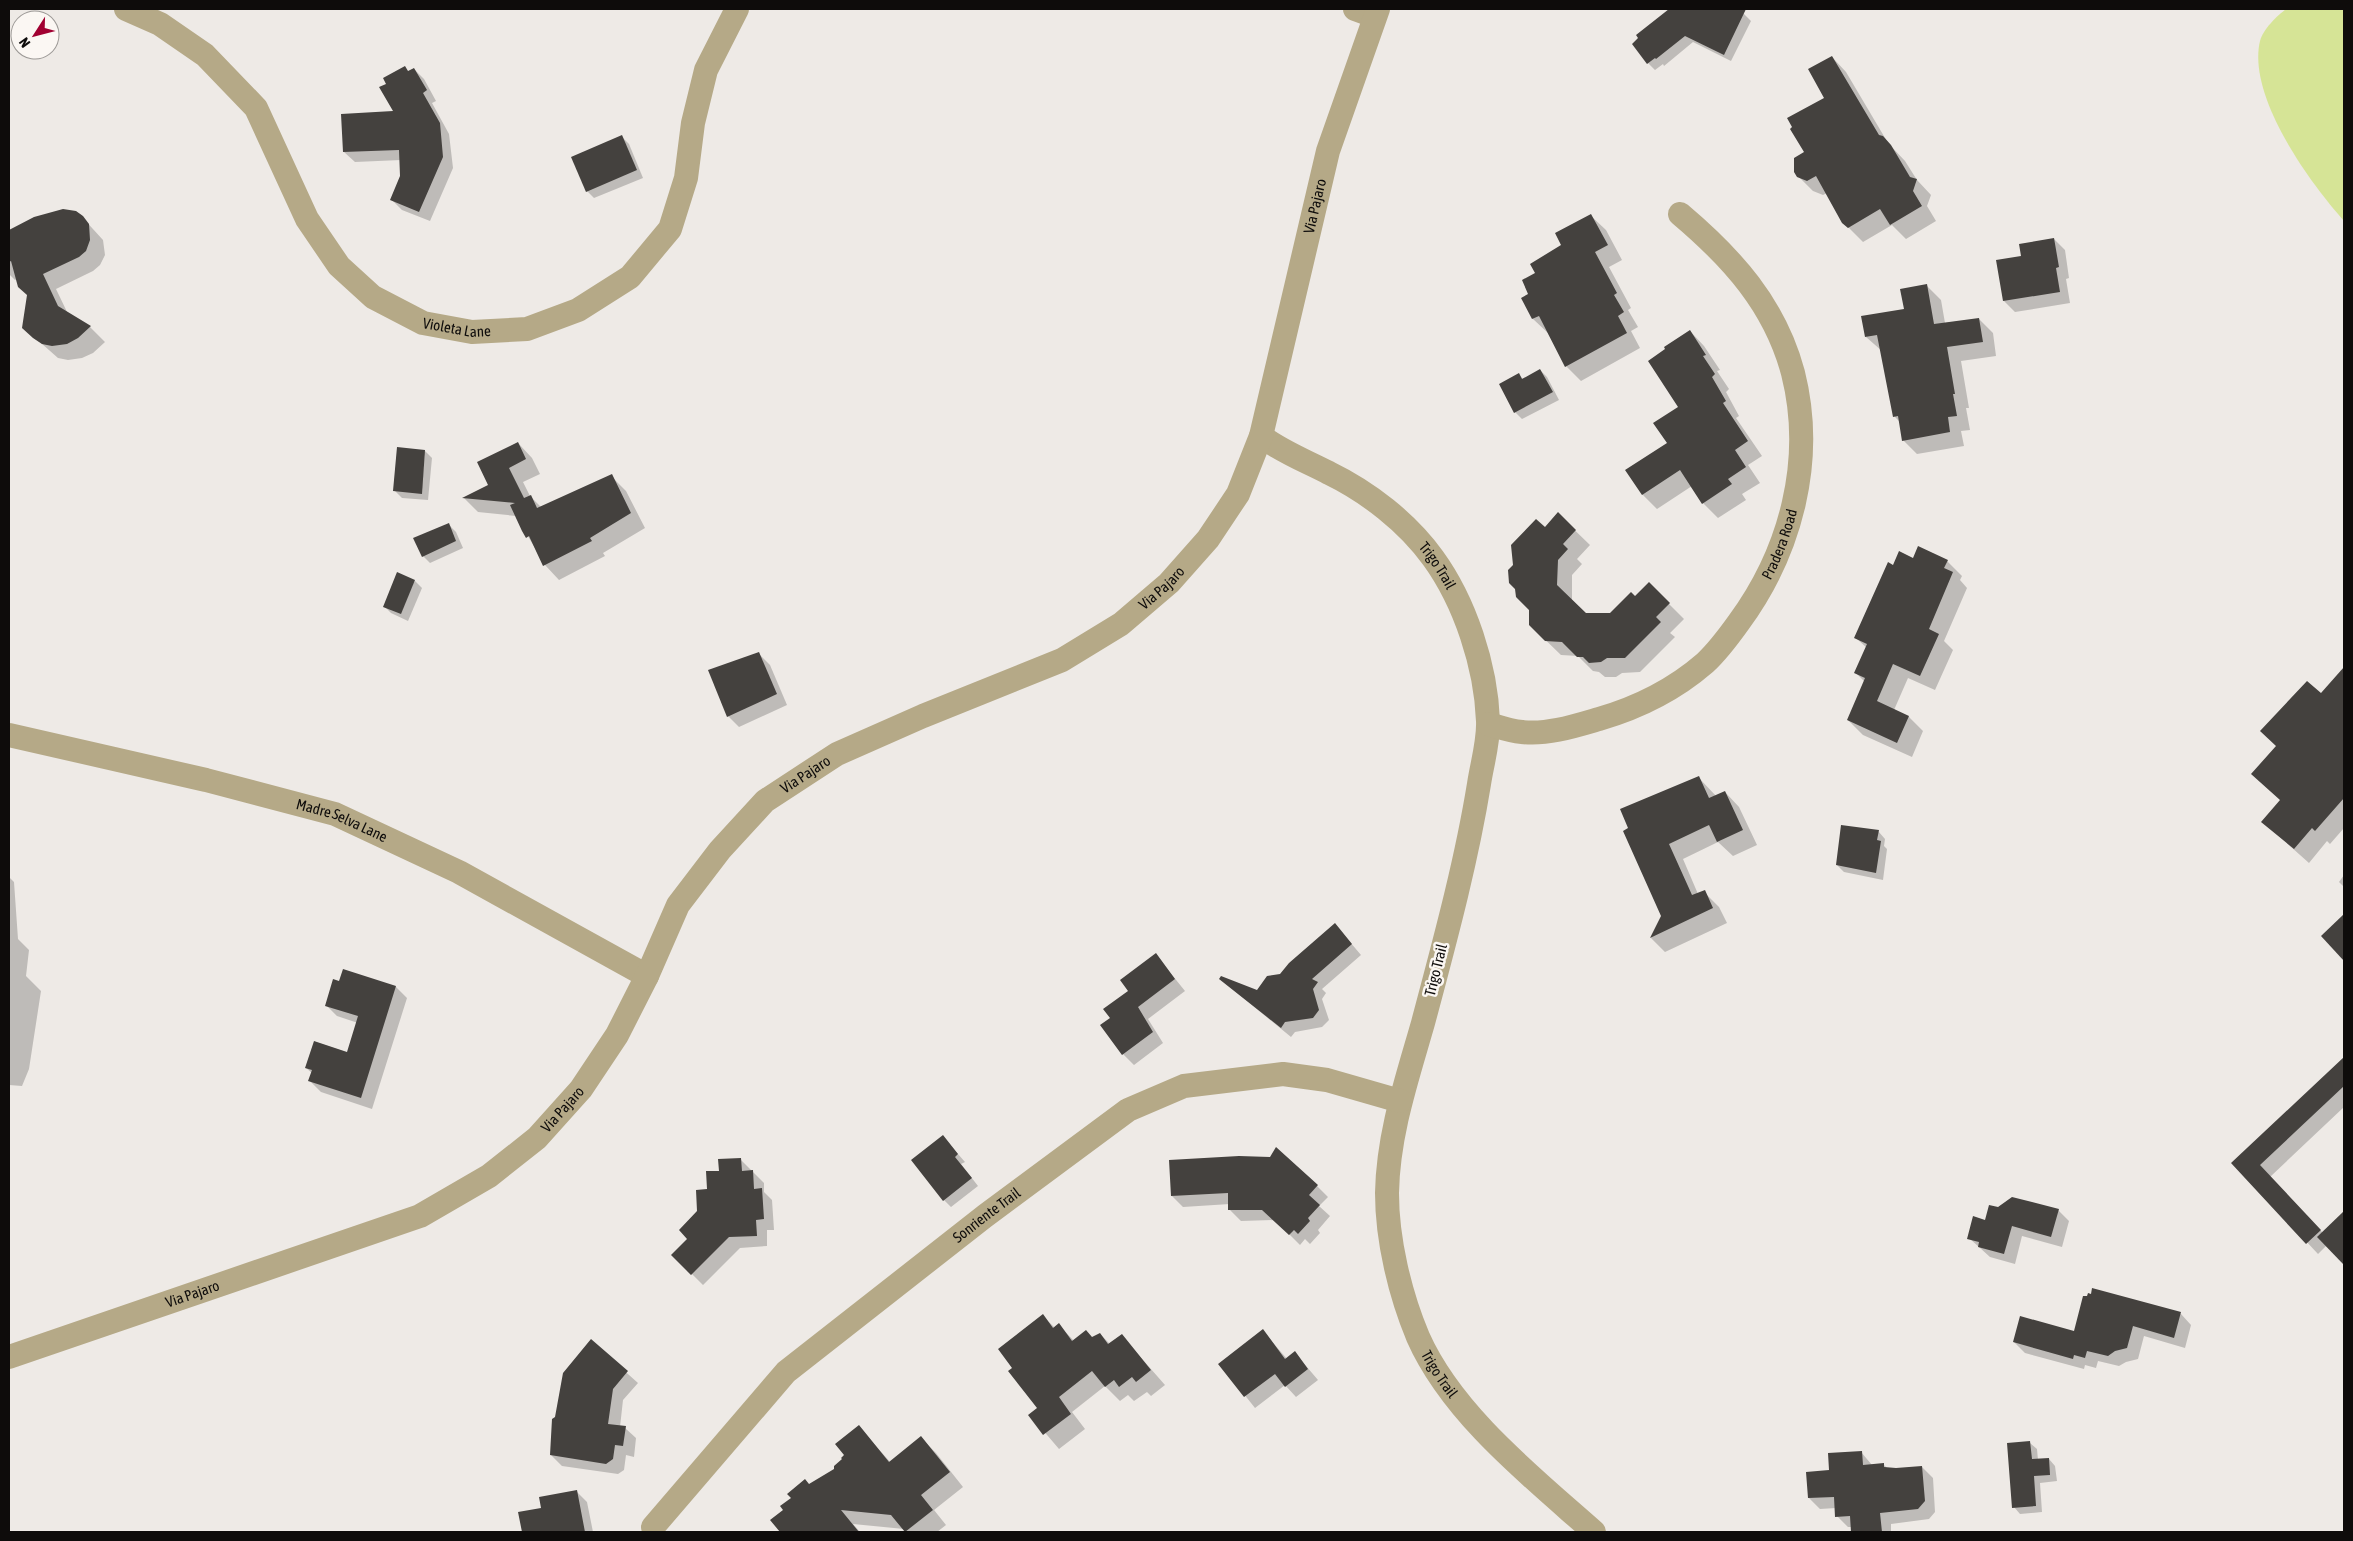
<svg xmlns="http://www.w3.org/2000/svg" width="2353" height="1541" font-family="'Asap Condensed',sans-serif">
	<rect width="100%" height="100%" fill="#eeeae6"/>
	<!-- green -->
	<path fill="#d6e496" d="M2286,9h58v212c-35,-39 -97,-125 -84,-180 3,-12 17,-25 26,-32z"/>
	<!-- shadow -->
	<g fill="#0003">
		<path d="M1671,9h62l11,5 7,7 -20,40 -38,-19 -29,24 -1,-2 -8,6 -7,-7 -10,-28z"/>
		<path d="M1832,57l14,15 42,71 17,18 12,19 14,15 -4,11 9,15 -30,18 -14,-14 -29,17 -20,-20 -16,-29 -4,2 -10,-4 -15,-15 28,-78z"/>
		<path d="M414,69l10,10 12,22 -4,2 17,31 4,34 -23,53 -28,-11 -11,-11 10,-23v-16l-46,2 -11,-10 51,-40 14,-40z"/>
		<path d="M622,137l7,7 14,34 -49,20 -7,-7z"/>
		<path d="M1591,216l15,14 16,30 -13,7 22,41 -3,2 10,17 -7,4 9,17 -59,33 -15,-15 -18,-33 -15,-14 -10,-21 7,-4 7,-20z"/>
		<path d="M82,217l21,23 2,15 -5,10 -7,6 -37,18 12,25 22,13 15,15 -12,11 -11,5 -14,2 -10,-2 -34,-30 4,-33 -11,-16 -2,1 -6,-6v-42l26,-14z"/>
		<path d="M2054,239l11,11 4,28 -3,1 4,24 -55,9 -11,-11 18,-44z"/>
		<path d="M1927,286l14,14 4,23 34,-4 14,14 3,23 -35,5 8,47h-3l4,22 -9,1 3,15 -47,8 -14,-14 -3,-18 -5,-5 -13,-66 -16,-14 39,-27z"/>
		<path d="M1690,331l14,15 16,24 -3,1 12,18 -3,3 13,24 -3,2 26,38 -14,9 12,18 -18,11 4,6 -28,18 -15,-15 -11,-17 -35,23 -14,-14 -16,-24 42,-28 10,-36z"/>
		<path d="M1540,370l7,7 12,23 -37,19 -7,-7 4,-37 4,4z"/>
		<path d="M518,443l14,15 8,16 -17,8 7,14 11,11 70,-31 15,15 19,37 -42,25 2,3 -46,24 -14,-15 -29,-49 -38,-4 -14,-14 26,-13z"/>
		<path d="M425,451l7,7 -4,42 -26,-2 -7,-7z"/>
		<path d="M1558,514l32,31 -13,14 5,5 -10,11v25l13,14h26l24,-16 14,-14 35,35 -14,14 5,4 -35,35 -18,1 -6,4h-11l-6,-5 -6,-1 -15,-15 -17,-1 -31,-30 15,-96z"/>
		<path d="M449,525l7,7 7,16 -33,15 -7,-7z"/>
		<path d="M1914,560l33,1 15,15 -2,4 7,8 -23,53 9,9 -18,40 -27,-12 -14,32 15,7 14,14 -11,26 -49,-22 -15,-15 17,-38 -9,-9 11,-25 -11,-10 37,-72z"/>
		<path d="M415,581l7,7 -14,33 -17,-8 -7,-7z"/>
		<path d="M759,654l11,11 17,40 -48,22 -11,-11z"/>
		<path d="M2344,669v159l-14,16 -3,-3 -18,22 -46,-41 18,-22 40,-105z"/>
		<path d="M1699,778l17,18 9,-4 14,15 18,38 -24,11 -15,-14 -35,17 15,35 6,-2 15,15 8,16 -62,29 -14,-14 12,-22 -39,-84z"/>
		<path d="M1878,831l7,8 -1,7 3,3 -4,31 -39,-8 -7,-7z"/>
		<path d="M2344,875v12l-5,-5z"/>
		<path d="M9,877l5,5 4,57 11,11 -3,26 15,15 -12,78 -7,17 -13,-1z"/>
		<path d="M1344,935l17,20 -39,34 4,4 -4,6 7,21 -7,7 -27,5 -4,5 -71,-58 38,12z"/>
		<path d="M1156,955l29,36 -37,28 15,24 -29,22 -11,-11 -11,-36z"/>
		<path d="M344,970l52,17 11,11 -35,111 -51,-17 -11,-11 2,-8 -6,-5 42,-14 10,-31 -21,-7 -11,-11 14,-23z"/>
		<path d="M2344,1059v48l-74,70 53,56 21,-20v50l-17,-18 -9,9 -85,-91z"/>
		<path d="M943,1137l22,25 -4,2 17,22 -27,21 -7,-7z"/>
		<path d="M1270,1158l47,28 11,11 -9,9 11,10 -12,14 2,3 -10,11 -5,-5 -5,6 -25,-25 -34,1 -11,-11v-6l-47,3 -11,-11z"/>
		<path d="M741,1160l23,23v9l8,8 2,30h-7v16l-27,2 -37,37 -30,-30 16,-16 19,-49 13,-18z"/>
		<path d="M1998,1208l60,2 11,11 -7,26 -40,-11 -7,28 -25,-7 -21,-19z"/>
		<path d="M2092,1295l89,19 10,11 -6,23 -41,-12 -6,23 -12,3 -7,4 -21,-5 -2,7 -11,-3 -1,4 -59,-16 -11,-11 60,-9z"/>
		<path d="M1043,1316l12,12 4,-3 15,16 19,-3 7,-4 10,10 11,-9 44,50 -14,11 -4,-4 -13,9 -6,-6 -8,6 -15,-15 -33,26 13,17 -26,20 -29,-34 9,-7 -25,-40z"/>
		<path d="M1263,1331l24,28 8,-6 23,27 -22,17 -11,-12 -30,23 -35,-44z"/>
		<path d="M591,1341l47,42 -15,17 -3,27 5,1 11,10 -2,19 -8,-2 -2,15 -6,4 -56,-8 -11,-11 5,-37z"/>
		<path d="M859,1427l32,36 30,-25 15,15 27,34 -29,23 12,15 -9,7h-30l-3,-3 -51,-5 7,8h-79l-9,-11 38,-36 26,-15 8,-10z"/>
		<path d="M2030,1443l7,6 1,11 11,-1 6,7 2,15 -17,2 2,29 -22,2 -6,-7z"/>
		<path d="M1861,1452l11,13h12l4,4 34,-2 11,11 2,34 -6,7 -38,5v8h-39v-5h-4l-11,-11 -1,-8 -16,1 -11,-11 21,-27z"/>
		<path d="M576,1491l11,11 6,30h-70l-4,-19 24,-4z"/>
	</g>
	<!-- building -->
	<g fill="#44413e">
		<path d="M1669,9h77l-22,46 -39,-19 -29,23 -1,-1 -8,6 -15,-20 6,-6 -2,-3z"/>
		<path d="M1832,56l47,79 4,1 8,9 19,32 7,2 -4,12 9,15 -32,19 -10,-16 -32,19 -6,-5 -26,-47 -9,5 -10,-4 -3,-5v-14l10,-6 -14,-23 2,-2 -5,-9 37,-20 -16,-29z"/>
		<path d="M405,66l3,5 6,-3 13,22 -4,3 17,30 3,34 -24,55 -29,-12 10,-24 -1,-26 -56,2 -2,-38 52,-3 -14,-24 7,-3 -3,-6z"/>
		<path d="M622,135l15,35 -51,22 -15,-35z"/>
		<path d="M63,209l13,2 7,5 6,8 1,16 -4,11 -7,6 -36,17 15,32 33,20 -13,12 -11,6 -15,2 -10,-2 -9,-6 -11,-10 5,-33 -9,-8 -7,-26 -2,1v-32l25,-13z"/>
		<path d="M1591,214l17,31 -13,7 22,41 -3,2 10,17 -6,4 9,17 -62,34 -26,-51 -7,3 -11,-21 7,-4 -6,-14 13,-7 -5,-9 31,-19 -6,-12z"/>
		<path d="M2054,238l5,29 -3,1 4,24 -57,9 -7,-41 25,-4 -2,-12z"/>
		<path d="M1927,284l7,40 45,-6 4,24 -36,5 8,47h-2l4,22 -9,1 2,15 -48,9 -4,-25 -5,1 -16,-82 -12,2 -4,-21 43,-7 -4,-20z"/>
		<path d="M1690,330l16,25 -3,1 12,18 -3,3 14,24 -3,2 25,38 -13,9 11,17 -18,12 4,5 -30,20 -22,-34 -38,25 -17,-25 42,-27 -14,-20 25,-16 -30,-46 17,-12 -1,-2z"/>
		<path d="M1540,369l13,23 -39,21 -15,-29 20,-11 3,6z"/>
		<path d="M518,442l8,17 -17,9 15,30 7,-3 6,13 75,-34 19,39 -41,25 2,3 -49,25 -14,-30 -3,2 -4,-7 -12,-26 5,-2 -53,-5 26,-13 -11,-23z"/>
		<path d="M397,447l28,3 -3,44 -29,-3z"/>
		<path d="M1558,512l18,18 -13,14 5,5 -10,11 -1,25 29,28h24l21,-21 4,4 14,-14 21,21 -14,14 5,5 -36,36h-18l-6,4 -12,1 -6,-6h-6l-15,-15 -17,-1 -16,-16v-15l-13,-13 -1,-8 -6,-6 -1,-13 5,-5 -2,-20 25,-26 9,8z"/>
		<path d="M449,523l7,18 -34,16 -9,-19z"/>
		<path d="M1918,546l30,14 -4,8 9,4 -24,57 10,5 -19,42 -27,-12 -16,37 32,15 -12,27 -50,-23 18,-42 -11,-5 13,-29 -13,-6 34,-76 5,3 6,-14 14,7z"/>
		<path d="M397,572l18,8 -14,34 -18,-7z"/>
		<path d="M759,652l18,42 -50,23 -19,-47z"/>
		<path d="M2344,667v131l-29,33 -3,-3 -18,21 -33,-27 19,-22 -29,-26 25,-28 -16,-15 47,-50 14,12z"/>
		<path d="M1699,776l10,22 16,-7 18,39 -26,12 -8,-17 -40,19 23,51 13,-5 8,18 -63,30 11,-22 -38,-85 5,-3 -8,-19z"/>
		<path d="M1841,825l38,5 -2,10 4,1 -5,32 -40,-8z"/>
		<path d="M2344,914v47l-23,-25z"/>
		<path d="M1335,923l17,21 -40,35 6,3 -5,7 6,21 -6,8 -28,4 -4,6 -62,-49 2,-3 36,14 10,-14 13,-2 9,-11z"/>
		<path d="M1156,953l19,26 -37,28 15,25 -31,23 -22,-30 10,-7 -7,-9 25,-18 -8,-11z"/>
		<path d="M343,969l53,17 -35,112 -53,-17 4,-11 -7,-2 9,-27 33,11 11,-36 -33,-10 8,-27 6,2z"/>
		<path d="M2344,1057v29l-84,79 61,65 -15,14 -75,-81z"/>
		<path d="M943,1135l15,19 -3,3 17,21 -29,23 -32,-41z"/>
		<path d="M1276,1147l42,38 -9,10 11,10 -12,13 2,3 -12,13 -4,-4 -5,5 -27,-25h-34v-17l-57,3 -2,-36 70,-4 31,1z"/>
		<path d="M741,1158l1,13 11,-1 1,19 8,-1 2,31 -8,1 1,16 -28,1 -38,38 -20,-20 16,-16 -8,-9 18,-19 -1,-21 11,-1 -1,-18h13l-1,-12z"/>
		<path d="M2012,1197l47,12 -8,28 -39,-11 -8,28 -26,-7 1,-5 -12,-3 6,-23 12,4 4,-15 9,2z"/>
		<path d="M2344,1211v54l-27,-28z"/>
		<path d="M2092,1288l89,24 -7,26 -41,-12 -6,22 -12,3 -7,5 -21,-5 -2,7 -11,-3 -1,4 -60,-17 7,-26 54,15 9,-35h4l1,-3 3,1z"/>
		<path d="M1043,1314l10,14 6,-5 13,18 14,-11 6,7 8,-4 8,11 14,-10 29,36 -15,12 -4,-5 -13,10 -5,-7 -9,7 -13,-16 -33,26 12,17 -28,21 -15,-20 9,-7 -29,-37 4,-3 -14,-19z"/>
		<path d="M1263,1329l22,30 10,-8 13,18 -23,18 -10,-13 -31,23 -26,-33z"/>
		<path d="M591,1339l37,32 -15,18 -5,35 18,2 -3,20 -8,-1 -2,14 -7,5 -56,-9 2,-36 3,-2 8,-44z"/>
		<path d="M859,1425l30,37 32,-26 29,36 -29,23 12,15 -28,22 -14,-17 -50,-5 18,22h-79l-10,-12 13,-10 -3,-4 11,-8 -4,-4 18,-15 4,5 25,-15v-3l8,-7 -1,-1 3,-3 -9,-11z"/>
		<path d="M2030,1441l2,18 17,-1 1,17 -16,1 2,30 -24,2 -5,-65z"/>
		<path d="M1862,1451l1,14 21,-2v4l12,1 26,-2 3,35 -7,8 -38,4 2,19h-31l-1,-16 -15,1 -1,-20 -26,1 -2,-26 23,-2 -1,-17z"/>
		<path d="M577,1490l8,42h-63l-4,-20 23,-4 -2,-11z"/>
	</g>
	<g fill="none" stroke-linecap="round" stroke-linejoin="round">
		<!-- street -->
		<g stroke="#b5a987" stroke-width="24">
			<path id="s1" d="M126,9l34,15 45,31 51,53 51,111 32,47 34,31 50,26 49,9 55,-3 51,-19 52,-33 40,-48 16,-51 7,-55 13,-53 31,-61"/>
			<path d="M1355,9l19,7"/>
			<path id="s2" d="M1261,436c21,16 45,25 68,37 39,19 78,49 104,85 32,44 53,108 55,163 1,20 -6,43 -9,63 -13,80 -35,160 -56,239 -16,56 -35,111 -36,170 0,47 13,101 31,144 34,77 114,140 176,195"/>
			<path id="s3" d="M1489,724c10,3 22,7 33,8 25,3 53,-6 77,-13 38,-11 76,-30 106,-56 13,-12 24,-27 34,-41 52,-71 76,-162 54,-249 -18,-68 -61,-115 -113,-159"/>
			<path id="s4" d="M9,735l197,45 129,34 124,58 188,104"/>
			<path id="s5" d="M9,1357l411,-141 69,-40 48,-38 44,-49 36,-54 30,-59 31,-71 42,-55 45,-49 72,-47 86,-38 139,-56 59,-36 48,-41 39,-44 30,-45 23,-58 67,-285 50,-142"/>
			<path id="s6" d="M653,1527l133,-155 199,-156 143,-106 56,-24 99,-12 44,6 73,21"/>
		</g>
	</g>
	<g text-anchor="middle" stroke-width="5" stroke-linejoin="round" paint-order="stroke">
		<!-- street labels -->
		<g font-size="15" fill="#0e0c0b" stroke="#fbf7f3">
			<text dy="5" stroke="none"><textPath href="#s5" startOffset="1859">Via Pajaro</textPath></text>
			<text dy="5" stroke="none"><textPath href="#s1" startOffset="481">Violeta Lane</textPath></text>
			<text dy="5" stroke="none"><textPath href="#s3" startOffset="375">Pradera Road</textPath></text>
			<text dy="5" stroke="none"><textPath href="#s2" startOffset="222">Trigo Trail</textPath></text>
			<text dy="5" stroke="none"><textPath href="#s5" startOffset="1439">Via Pajaro</textPath></text>
			<text dy="5" stroke="none"><textPath href="#s5" startOffset="1034">Via Pajaro</textPath></text>
			<text dy="5" stroke="none"><textPath href="#s4" startOffset="344">Madre Selva Lane</textPath></text>
			<text transform="translate(1436 970) rotate(-76)" y="5">Trigo Trail</text>
			<text dy="5" stroke="none"><textPath href="#s5" startOffset="614">Via Pajaro</textPath></text>
			<text dy="5" stroke="none"><textPath href="#s6" startOffset="459">Sonriente Trail</textPath></text>
			<text dy="5" stroke="none"><textPath href="#s5" startOffset="194">Via Pajaro</textPath></text>
			<text dy="5" stroke="none"><textPath href="#s2" startOffset="1062">Trigo Trail</textPath></text>
		</g>
	</g>
	<!-- border -->
	<rect width="2353" height="1541" fill="none" stroke="#0e0c0b" stroke-width="20"/>
	<!-- north arrow -->
	<g transform="translate(35 35) rotate(234)"><circle r="24" fill="#fbf7f3" stroke="#9c9996"/>
	<path d="M0-4L9 19L0 12L-9 19Z" fill="#a10031"/>
	<text y="-8" font-size="14" font-weight="bold" text-anchor="middle" fill="#0e0c0b">N</text>
	</g>
</svg>
